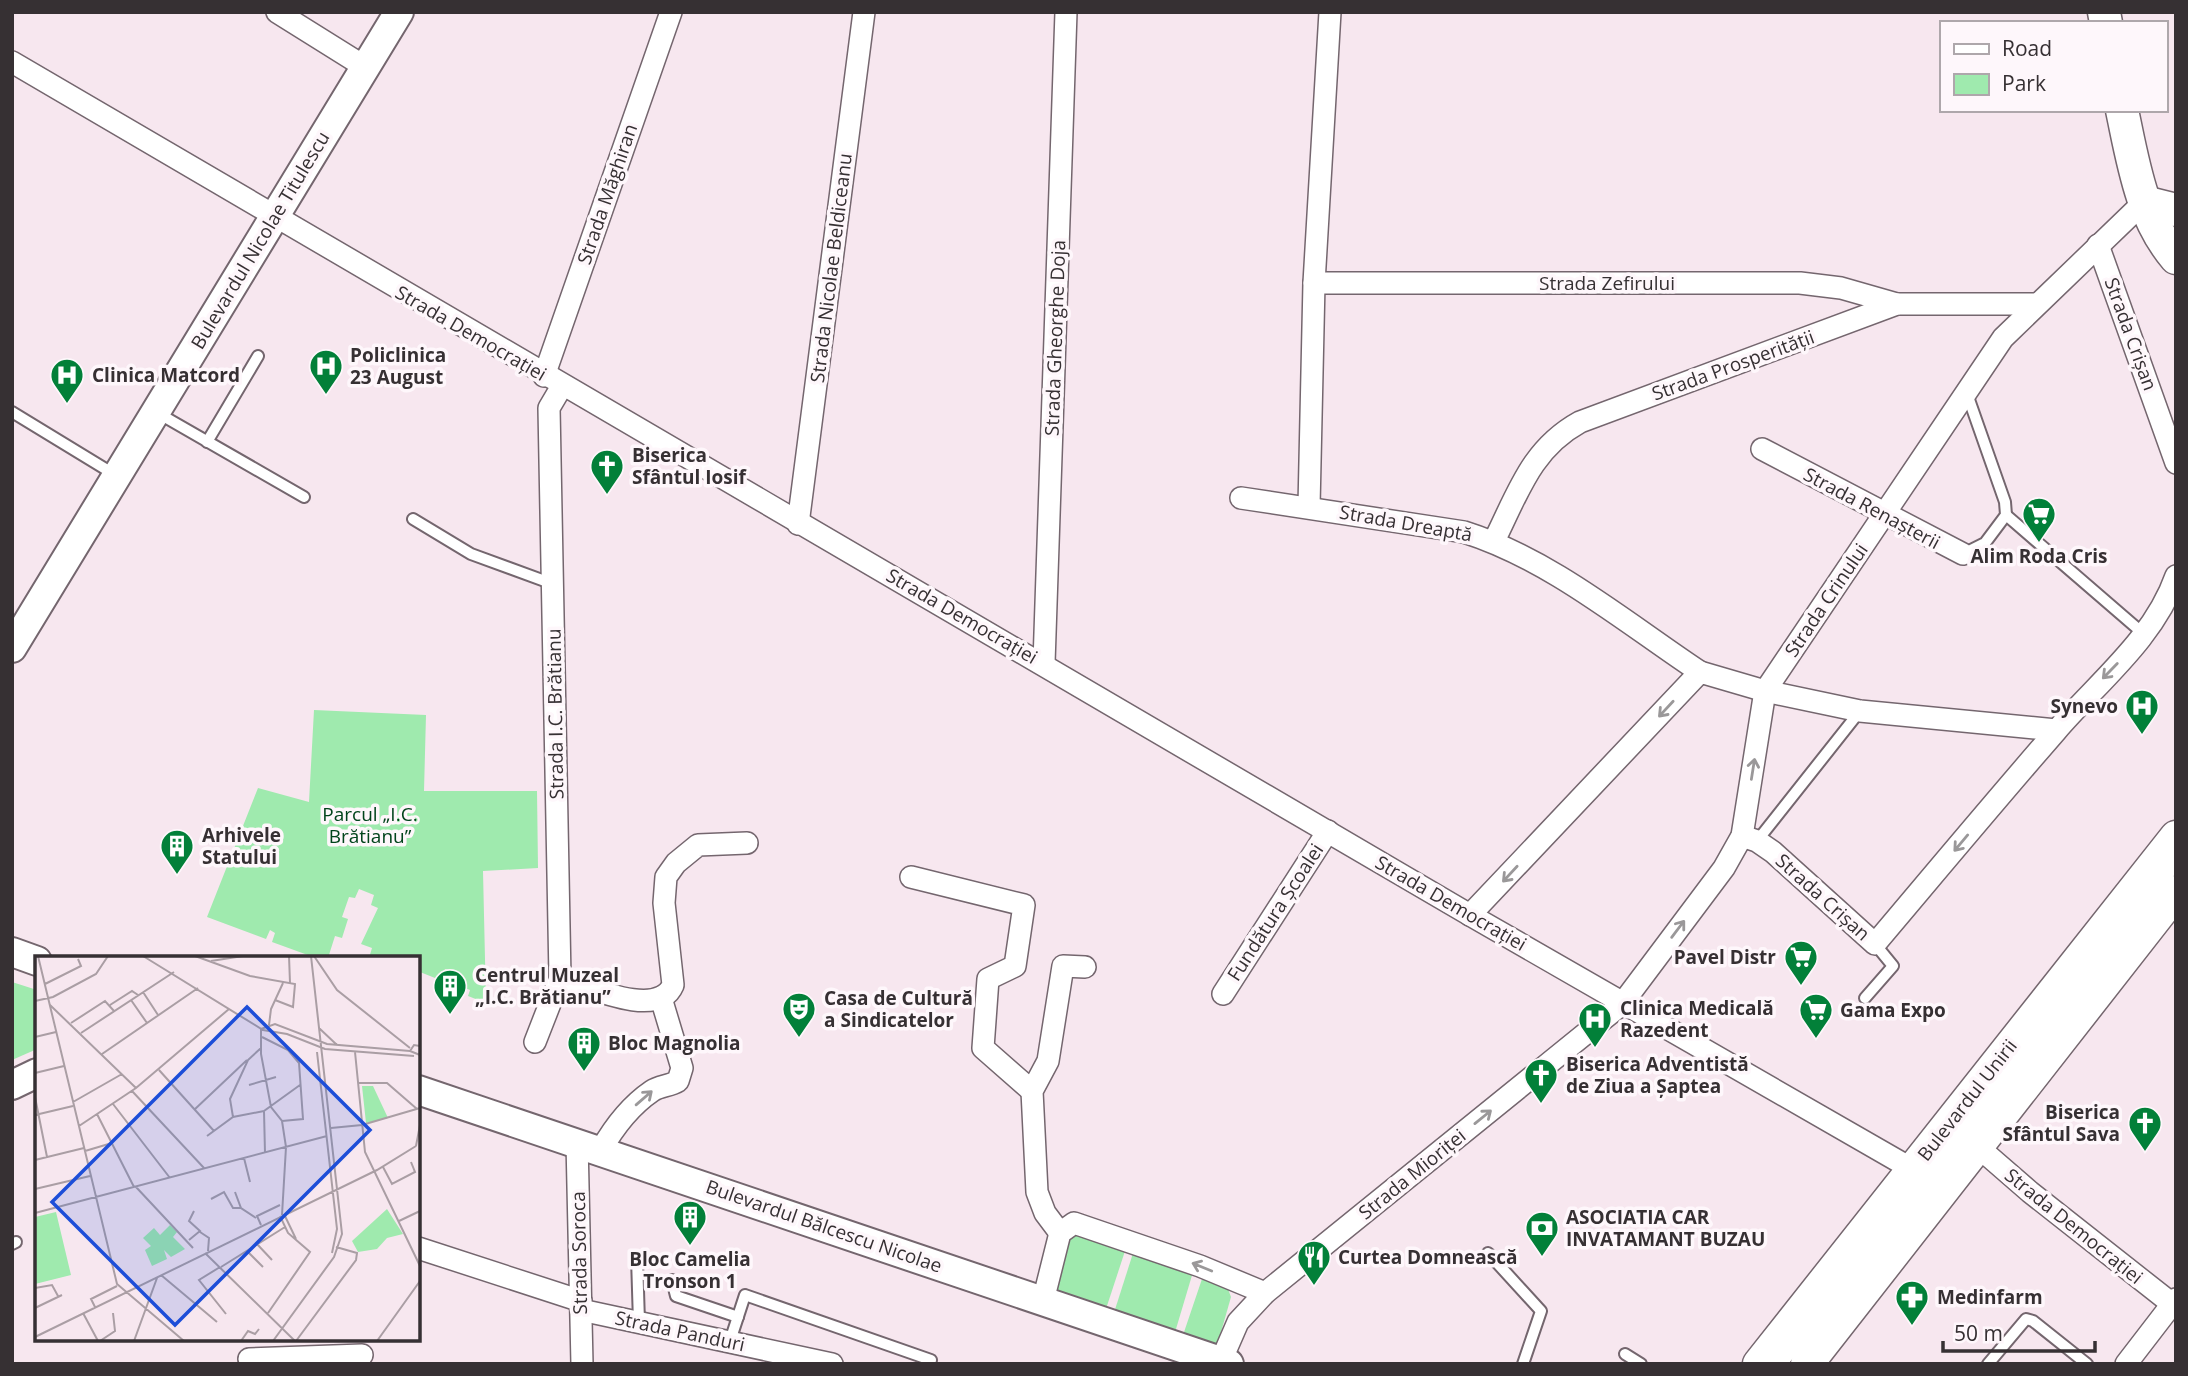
<svg xmlns="http://www.w3.org/2000/svg" width="2188" height="1376" font-family="'Open Sans',sans-serif">
	<rect width="100%" height="100%" fill="#f7e7ef"/>
	<!-- green -->
	<g fill="#9feaae">
		<path d="M314,710l112,5 -2,76h113l1,77 -55,3 3,132 -18,-7 2,-6 -10,-4 3,-10 -18,-7 -5,11 -20,-8 -2,3v-17h-49l3,-10 -11,-4 17,-36 -7,-3 3,-10 -15,-6 -4,9 -6,-1 -7,20 6,2 -6,19 -7,-2 -7,22h-12l-44,-16 3,-9 -5,-3 -4,9 -59,-22 51,-129 51,14z"/>
		<path d="M12,982l25,8v59l-25,11z"/>
		<path d="M1074,1234l52,14 -22,67 -55,-18 17,-52z"/>
		<path d="M1134,1250l59,22 -20,67 -61,-20z"/>
		<path d="M1203,1276l25,13 3,8 -16,56 -34,-12z"/>
	</g>
	<g fill="none" stroke-linecap="round" stroke-linejoin="round">
		<defs>
			<g id="lane">
				<path d="M12,412l105,64"/>
				<path d="M156,412l148,85"/>
				<path d="M207,442l51,-86"/>
				<path d="M2006,515l139,120"/>
				<path d="M413,519l58,35 82,30"/>
				<path d="M1963,554l22,-11 21,-28 -1,-13 -39,-111"/>
				<path d="M1757,841l103,-130"/>
				<path d="M1865,998l28,-32 -18,-22"/>
				<path d="M12,1244l4,-2"/>
				<path d="M1488,1253l53,58 -18,53"/>
				<path d="M637,1258l2,64"/>
				<path d="M672,1280l4,16 62,21"/>
				<path d="M730,1341l15,-46 186,65"/>
				<path d="M1625,1354l16,10"/>
				<path d="M1782,1364l394,-499"/>
				<path d="M1988,1364l38,-45 7,2 54,43"/>
			</g>
			<g id="street">
				<path d="M277,12l88,55"/>
				<path d="M12,62l1458,853 442,254"/>
				<path d="M2098,245l78,218"/>
				<path d="M1314,283h486l41,5 56,16"/>
				<path d="M544,376l127,-364"/>
				<path d="M1762,449l201,105"/>
				<path d="M1241,498l223,34c86,27 162,91 236,140"/>
				<path d="M1309,506l5,-223 16,-271"/>
				<path d="M798,524l66,-512"/>
				<path d="M1494,541c24,-48 37,-92 86,-119l317,-118h139"/>
				<path d="M1044,663l22,-651"/>
				<path d="M1742,836l15,5 16,11 102,92c60,-71 120,-143 181,-213 42,-49 98,-92 120,-155"/>
				<path d="M911,877l113,28 -9,61 -27,13 -5,69 49,43"/>
				<path d="M1470,915l230,-243 65,19 95,20 196,19"/>
				<path d="M560,978c27,8 98,42 113,7l-9,-82 2,-26 10,-14 22,-18 49,-2"/>
				<path d="M1223,994l105,-163"/>
				<path d="M535,1042l25,-64 -11,-570 13,-22"/>
				<path d="M577,1142l5,222"/>
				<path d="M1977,1146l53,46 146,115"/>
				<path d="M601,1150c13,-23 29,-44 51,-59 7,-5 18,-5 26,-10l4,-13 -21,-70"/>
				<path d="M1060,1233l-15,-20 -8,-21 -5,-101 16,-30 15,-95 22,1"/>
				<path d="M418,1248l163,53"/>
				<path d="M1043,1301l17,-68 14,-10 126,43 65,27"/>
				<path d="M581,1310l251,54"/>
				<path d="M249,1359l113,-4"/>
				<path d="M1221,1361l17,-39 27,-29 357,-289 102,-136 18,-32 23,-145 238,-353 141,-136"/>
				<path d="M2126,1364l50,-65"/>
			</g>
			<g id="secondary">
				<path d="M12,648l387,-636"/>
				<path d="M12,952l25,9"/>
				<path d="M12,1085l25,-12"/>
				<path d="M418,1090l811,274"/>
			</g>
			<g id="primary">
				<path d="M2104,12l2,11"/>
				<path d="M2122,110c11,52 19,107 54,148"/>
				<path d="M2144,202l32,8"/>
				<path d="M1759,1364l417,-527"/>
				<path d="M1807,1364l369,-472"/>
			</g>
		</defs>
		<!-- lane casing -->
		<use href="#lane" stroke="#74666e" stroke-width="14"/>
		<!-- street casing -->
		<use href="#street" stroke="#74666e" stroke-width="24"/>
		<!-- secondary casing -->
		<use href="#secondary" stroke="#74666e" stroke-width="32"/>
		<!-- primary casing -->
		<use href="#primary" stroke="#74666e" stroke-width="35"/>
		<!-- lane -->
		<use href="#lane" stroke="#fff" stroke-width="10"/>
		<!-- street -->
		<use href="#street" stroke="#fff" stroke-width="21"/>
		<!-- secondary -->
		<use href="#secondary" stroke="#fff" stroke-width="28"/>
		<!-- primary -->
		<use href="#primary" stroke="#fff" stroke-width="32"/>
	</g>
	<!-- one-way arrows -->
	<defs><path id="oneway-shaft" d="M-6 0H5M1.5-3L5.5 0L1.5 3" fill="none" stroke-width="1.6" stroke-linecap="round" stroke-linejoin="round" transform="scale(1.75)"/></defs>
	<g stroke="#9a9899">
		<use href="#oneway-shaft" transform="translate(2110 671) rotate(134)"/>
		<use href="#oneway-shaft" transform="translate(1666 709) rotate(133)"/>
		<use href="#oneway-shaft" transform="translate(1753 769) rotate(-81)"/>
		<use href="#oneway-shaft" transform="translate(1961 843) rotate(130)"/>
		<use href="#oneway-shaft" transform="translate(1510 874) rotate(133)"/>
		<use href="#oneway-shaft" transform="translate(1678 929) rotate(-53)"/>
		<use href="#oneway-shaft" transform="translate(644 1098) rotate(-41)"/>
		<use href="#oneway-shaft" transform="translate(1483 1117) rotate(-39)"/>
		<use href="#oneway-shaft" transform="translate(1202 1267) rotate(-158)"/>
	</g>
	<!-- icons -->
	<defs>
		<symbol id="hospital-pin" viewBox="-11 -11 22 30"><path d="M0 17L-7.5 6A9.5 9.5 0 1 1 7.5 6Z" fill="#028039" stroke="#fef7fb"/><path d="M-5-5h3v3.5h4V-5h3V5h-3V1.5h-4V5h-3Z" fill="#fff"/></symbol>
		<symbol id="church-pin" viewBox="-11 -11 22 30"><path d="M0 17L-7.5 6A9.5 9.5 0 1 1 7.5 6Z" fill="#028039" stroke="#fef7fb"/><path d="M-1.2-6h2.4v3.5h3.3v2.4h-3.3V6h-2.4V-.1h-3.3v-2.4h3.3Z" fill="#fff"/></symbol>
		<symbol id="supermarket-pin" viewBox="-11 -11 22 30"><path d="M0 17L-7.5 6A9.5 9.5 0 1 1 7.5 6Z" fill="#028039" stroke="#fef7fb"/><path d="M-6-5.5h2.5l.6 2H6L4.5 2H-2.5L-4.4-4H-6ZM-1.5 3.2a1.3 1.3 0 1 0 .1 0ZM3 3.2a1.3 1.3 0 1 0 .1 0Z" fill="#fff"/></symbol>
		<symbol id="building-pin" viewBox="-11 -11 22 30"><path d="M0 17L-7.5 6A9.5 9.5 0 1 1 7.5 6Z" fill="#028039" stroke="#fef7fb"/><path d="M-4-6H4V6H1V3H-1V6H-4ZM-2.5-4.3h1.7v1.8h-1.7ZM.8-4.3h1.7v1.8H.8ZM-2.5-1h1.7V.8h-1.7ZM.8-1h1.7V.8H.8Z" fill="#fff"/></symbol>
		<symbol id="theatre-pin" viewBox="-11 -11 22 30"><path d="M0 17L-7.5 6A9.5 9.5 0 1 1 7.5 6Z" fill="#028039" stroke="#fef7fb"/><path d="M-5-5.5Q0-4 5-5.5V0Q5 5 0 6Q-5 5-5 0ZM-3.3-2.5H-1v1.5H-3.3ZM1-2.5H3.3v1.5H1ZM-2.8 1Q0 5.5 2.8 1Z" fill="#fff"/></symbol>
		<symbol id="bank-pin" viewBox="-11 -11 22 30"><path d="M0 17L-7.5 6A9.5 9.5 0 1 1 7.5 6Z" fill="#028039" stroke="#fef7fb"/><path d="M-6-4H6V4H-6ZM0-2.3a2.3 2.3 0 1 0 0 4.6a2.3 2.3 0 1 0 0-4.6Z" fill="#fff"/></symbol>
		<symbol id="restaurant-pin" viewBox="-11 -11 22 30"><path d="M0 17L-7.5 6A9.5 9.5 0 1 1 7.5 6Z" fill="#028039" stroke="#fef7fb"/><path d="M-5-6h1v4h1v-4h1v4h1v-4h1v5L-1.5 .5V6h-2V.5L-5-1ZM5-6V6H3V1.5H1.5Q1.5-4 5-6Z" fill="#fff"/></symbol>
		<symbol id="pharmacy-pin" viewBox="-11 -11 22 30"><path d="M0 17L-7.5 6A9.5 9.5 0 1 1 7.5 6Z" fill="#028039" stroke="#fef7fb"/><path d="M-2-6h4v4h4v4h-4v4h-4v-4h-4v-4h4Z" fill="#fff"/></symbol>
	</defs>
	<g fill-rule="evenodd">
		<use href="#hospital-pin" x="307" y="347" width="38" height="52"/>
		<use href="#hospital-pin" x="48" y="356" width="38" height="52"/>
		<use href="#church-pin" x="588" y="447" width="38" height="52"/>
		<use href="#supermarket-pin" x="2020" y="495" width="38" height="52"/>
		<use href="#hospital-pin" x="2123" y="687" width="38" height="52"/>
		<use href="#building-pin" x="158" y="827" width="38" height="52"/>
		<use href="#supermarket-pin" x="1782" y="938" width="38" height="52"/>
		<use href="#building-pin" x="431" y="967" width="38" height="52"/>
		<use href="#theatre-pin" x="780" y="990" width="38" height="52"/>
		<use href="#supermarket-pin" x="1797" y="991" width="38" height="52"/>
		<use href="#hospital-pin" x="1576" y="1000" width="38" height="52"/>
		<use href="#building-pin" x="565" y="1024" width="38" height="52"/>
		<use href="#church-pin" x="1522" y="1056" width="38" height="52"/>
		<use href="#church-pin" x="2126" y="1104" width="38" height="52"/>
		<use href="#building-pin" x="671" y="1198" width="38" height="52"/>
		<use href="#bank-pin" x="1523" y="1209" width="38" height="52"/>
		<use href="#restaurant-pin" x="1295" y="1238" width="38" height="52"/>
		<use href="#pharmacy-pin" x="1893" y="1278" width="38" height="52"/>
	</g>
	<g text-anchor="middle" stroke-width="7" stroke-linejoin="round" paint-order="stroke">
		<!-- street labels -->
		<g font-size="19" fill="#363033" stroke="#fef7fb">
			<text transform="translate(607 194) rotate(-71)" y="7">Strada Măghiran</text>
			<text transform="translate(260 240) rotate(-59)" y="7">Bulevardul Nicolae Titulescu</text>
			<text transform="translate(831 268) rotate(-83)" y="7">Strada Nicolae Beldiceanu</text>
			<text x="1607" y="290">Strada Zefirului</text>
			<text transform="translate(471 333) rotate(30)" y="7">Strada Democrației</text>
			<text transform="translate(2131 334) rotate(70)" y="7">Strada Crișan</text>
			<text transform="translate(1055 338) rotate(-88)" y="7">Strada Gheorghe Doja</text>
			<text transform="translate(1733 365) rotate(-20)" y="7">Strada Prosperității</text>
			<text transform="translate(1872 508) rotate(28)" y="7">Strada Renașterii</text>
			<text transform="translate(1406 523) rotate(10)" y="7">Strada Dreaptă</text>
			<text transform="translate(1826 600) rotate(-56)" y="7">Strada Crinului</text>
			<text transform="translate(962 616) rotate(30)" y="7">Strada Democrației</text>
			<text transform="translate(555 714) rotate(-91)" y="7">Strada I.C. Brătianu</text>
			<text transform="translate(1823 897) rotate(42)" y="7">Strada Crișan</text>
			<text transform="translate(1451 903) rotate(30)" y="7">Strada Democrației</text>
			<text transform="translate(1275 912) rotate(-57)" y="7">Fundătura Școalei</text>
			<text transform="translate(1967 1100) rotate(-52)" y="7">Bulevardul Unirii</text>
			<text transform="translate(1412 1174) rotate(-39)" y="7">Strada Mioriței</text>
			<text transform="translate(824 1226) rotate(19)" y="7">Bulevardul Bălcescu Nicolae</text>
			<text transform="translate(2074 1226) rotate(39)" y="7">Strada Democrației</text>
			<text transform="translate(579 1253) rotate(-91)" y="7">Strada Soroca</text>
			<text transform="translate(680 1331) rotate(12)" y="7">Strada Panduri</text>
		</g>
		<!-- poi labels -->
		<g font-size="19" font-weight="bold" fill="#363033" stroke="#fef7fb" text-anchor="start">
			<text x="350" y="362">Policlinica<tspan x="350" dy="22">23 August</tspan></text>
			<text x="92" y="382">Clinica Matcord</text>
			<text x="632" y="462">Biserica<tspan x="632" dy="22">Sfântul Iosif</tspan></text>
			<text x="2039" y="563" text-anchor="middle">Alim Roda Cris</text>
			<text x="2118" y="713" text-anchor="end">Synevo</text>
			<text x="202" y="842">Arhivele<tspan x="202" dy="22">Statului</tspan></text>
			<text x="1776" y="964" text-anchor="end">Pavel Distr</text>
			<text x="475" y="982">Centrul Muzeal<tspan x="475" dy="22">„I.C. Brătianu”</tspan></text>
			<text x="824" y="1005">Casa de Cultură<tspan x="824" dy="22">a Sindicatelor</tspan></text>
			<text x="1620" y="1015">Clinica Medicală<tspan x="1620" dy="22">Razedent</tspan></text>
			<text x="1840" y="1017">Gama Expo</text>
			<text x="608" y="1050">Bloc Magnolia</text>
			<text x="1566" y="1071">Biserica Adventistă<tspan x="1566" dy="22">de Ziua a Șaptea</tspan></text>
			<text x="2120" y="1119" text-anchor="end">Biserica<tspan x="2120" dy="22">Sfântul Sava</tspan></text>
			<text x="1566" y="1224">ASOCIATIA CAR<tspan x="1566" dy="22">INVATAMANT BUZAU</tspan></text>
			<text x="1338" y="1264">Curtea Domnească</text>
			<text x="690" y="1266" text-anchor="middle">Bloc Camelia<tspan x="690" dy="22">Tronson 1</tspan></text>
			<text x="1937" y="1304">Medinfarm</text>
		</g>
		<!-- park labels -->
		<g font-size="19" fill="#01441b" stroke="#fef7fb">
			<text x="370" y="821">Parcul „I.C.<tspan x="370" dy="22">Brătianu”</tspan></text>
		</g>
	</g>
	<!-- overview -->
	<g transform="translate(35 956)">
		<rect width="385" height="385" fill="#f7e7ef"/>
		<path d="M327,130h11l15,32 -22,5zM352,253l16,25 -16,4 -10,11 -19,3 -6,-11zM21,256l15,63 -36,9v-67zM135,269l7,7 -4,5 12,12 -14,8 -7,-7 3,9 -15,7 -7,-16 6,-4 -8,-8 11,-10 6,7z" fill="#9feaae"/>
		<path fill="none" stroke="#aa9ea4" stroke-width="2" d="M3,0l79,328 67,57M108,0l120,74 24,4 38,15 89,7M160,0l55,20 45,8 -2,23 -18,-7M254,0l1,27M279,0l23,34 73,58M176,5l32,-5M10,28l36,-18 -3,-7M108,36l15,23M96,44l16,23M0,45l18,-4 43,-23 12,-18M15,49l86,83M75,49l22,-14 6,4M36,67l34,-22 9,10M234,69l2,-16 12,-26M284,72l18,17M226,73v25l10,53 11,14 4,26 -4,68M226,73l14,-5 52,20 83,7M46,77l93,-61M0,81l21,-5M227,81l26,13 11,13 4,56 -21,2M385,90l-6,-1 -4,6 10,4M282,96l20,177 -5,24M320,96l10,100 55,114M67,98l96,-66M124,114l55,61M0,117l29,-7M323,127h29l30,26M214,129l27,-8M97,135l72,77M0,141l12,60M38,146l49,-28M78,148l57,74M159,154l53,-50M62,158l37,73M0,159l38,-9M198,161l-3,-18 18,-39 13,-12M44,170l57,-38 93,-79M296,172l31,-3 58,-17M172,180l26,-19 31,-6M381,190l4,-21M50,195l27,-8M230,197l-1,-42 36,-26M209,202l6,24M0,204l49,-12M348,211l9,17 23,-12 -4,-10M101,231l57,61M0,233l55,-13M200,236l6,16 15,10M176,243l13,-7 9,16h8M0,257l292,-77M249,258l12,25M364,265l21,-10M226,269l-4,-9 23,-11M165,276l9,6 -1,13M154,284l11,-9 -11,-10 5,-10M222,288l15,16M212,295l16,16M170,297l90,88M185,311l-21,13 27,34M186,311l64,-40M126,319l56,47M0,332l17,-3 6,11M60,351l-4,-8 26,-13M0,352l27,-13M48,357l15,28M233,357l42,-61 -22,-19 -8,-17M0,381l342,-167 39,-24M65,385l15,-10 -2,-18M99,385l23,-63M206,385l7,-10 7,3 4,-5M238,385l61,-84 8,-23 -31,-278M261,385l60,-81 1,-7 -21,-6M342,385l43,-60"/>
		<path fill="#1d4ed8" fill-opacity="0.15" stroke="#1d4ed8" stroke-width="3.5" d="M212,51l123,123 -195,195 -123,-123z"/>
		<rect width="385" height="385" fill="none" stroke="#363033" stroke-width="3.5"/>
	</g>
	<!-- border -->
	<rect width="2188" height="1376" fill="none" stroke="#363033" stroke-width="28"/>
	<!-- legend -->
	<rect x="1940" y="21" width="228" height="91" fill="#fef7fb" stroke="#aea7ab" stroke-width="2"/>
	<rect x="1954" y="44" width="35" height="10" fill="#ffffff" stroke="#aea7ab" stroke-width="2"/>
	<text x="2002" y="56" font-size="21" fill="#363033">Road</text>
	<rect x="1954" y="74" width="35" height="21" fill="#9feaae" stroke="#aea7ab" stroke-width="2"/>
	<text x="2002" y="91" font-size="21" fill="#363033">Park</text>
	<!-- scale -->
	<path d="M1943 1341v10h152v-10" fill="none" stroke="#363033" stroke-width="3.5"/>
	<text x="1954" y="1341" font-size="21" fill="#363033" stroke="#fef7fb" stroke-width="5" paint-order="stroke">50 m</text>
</svg>
